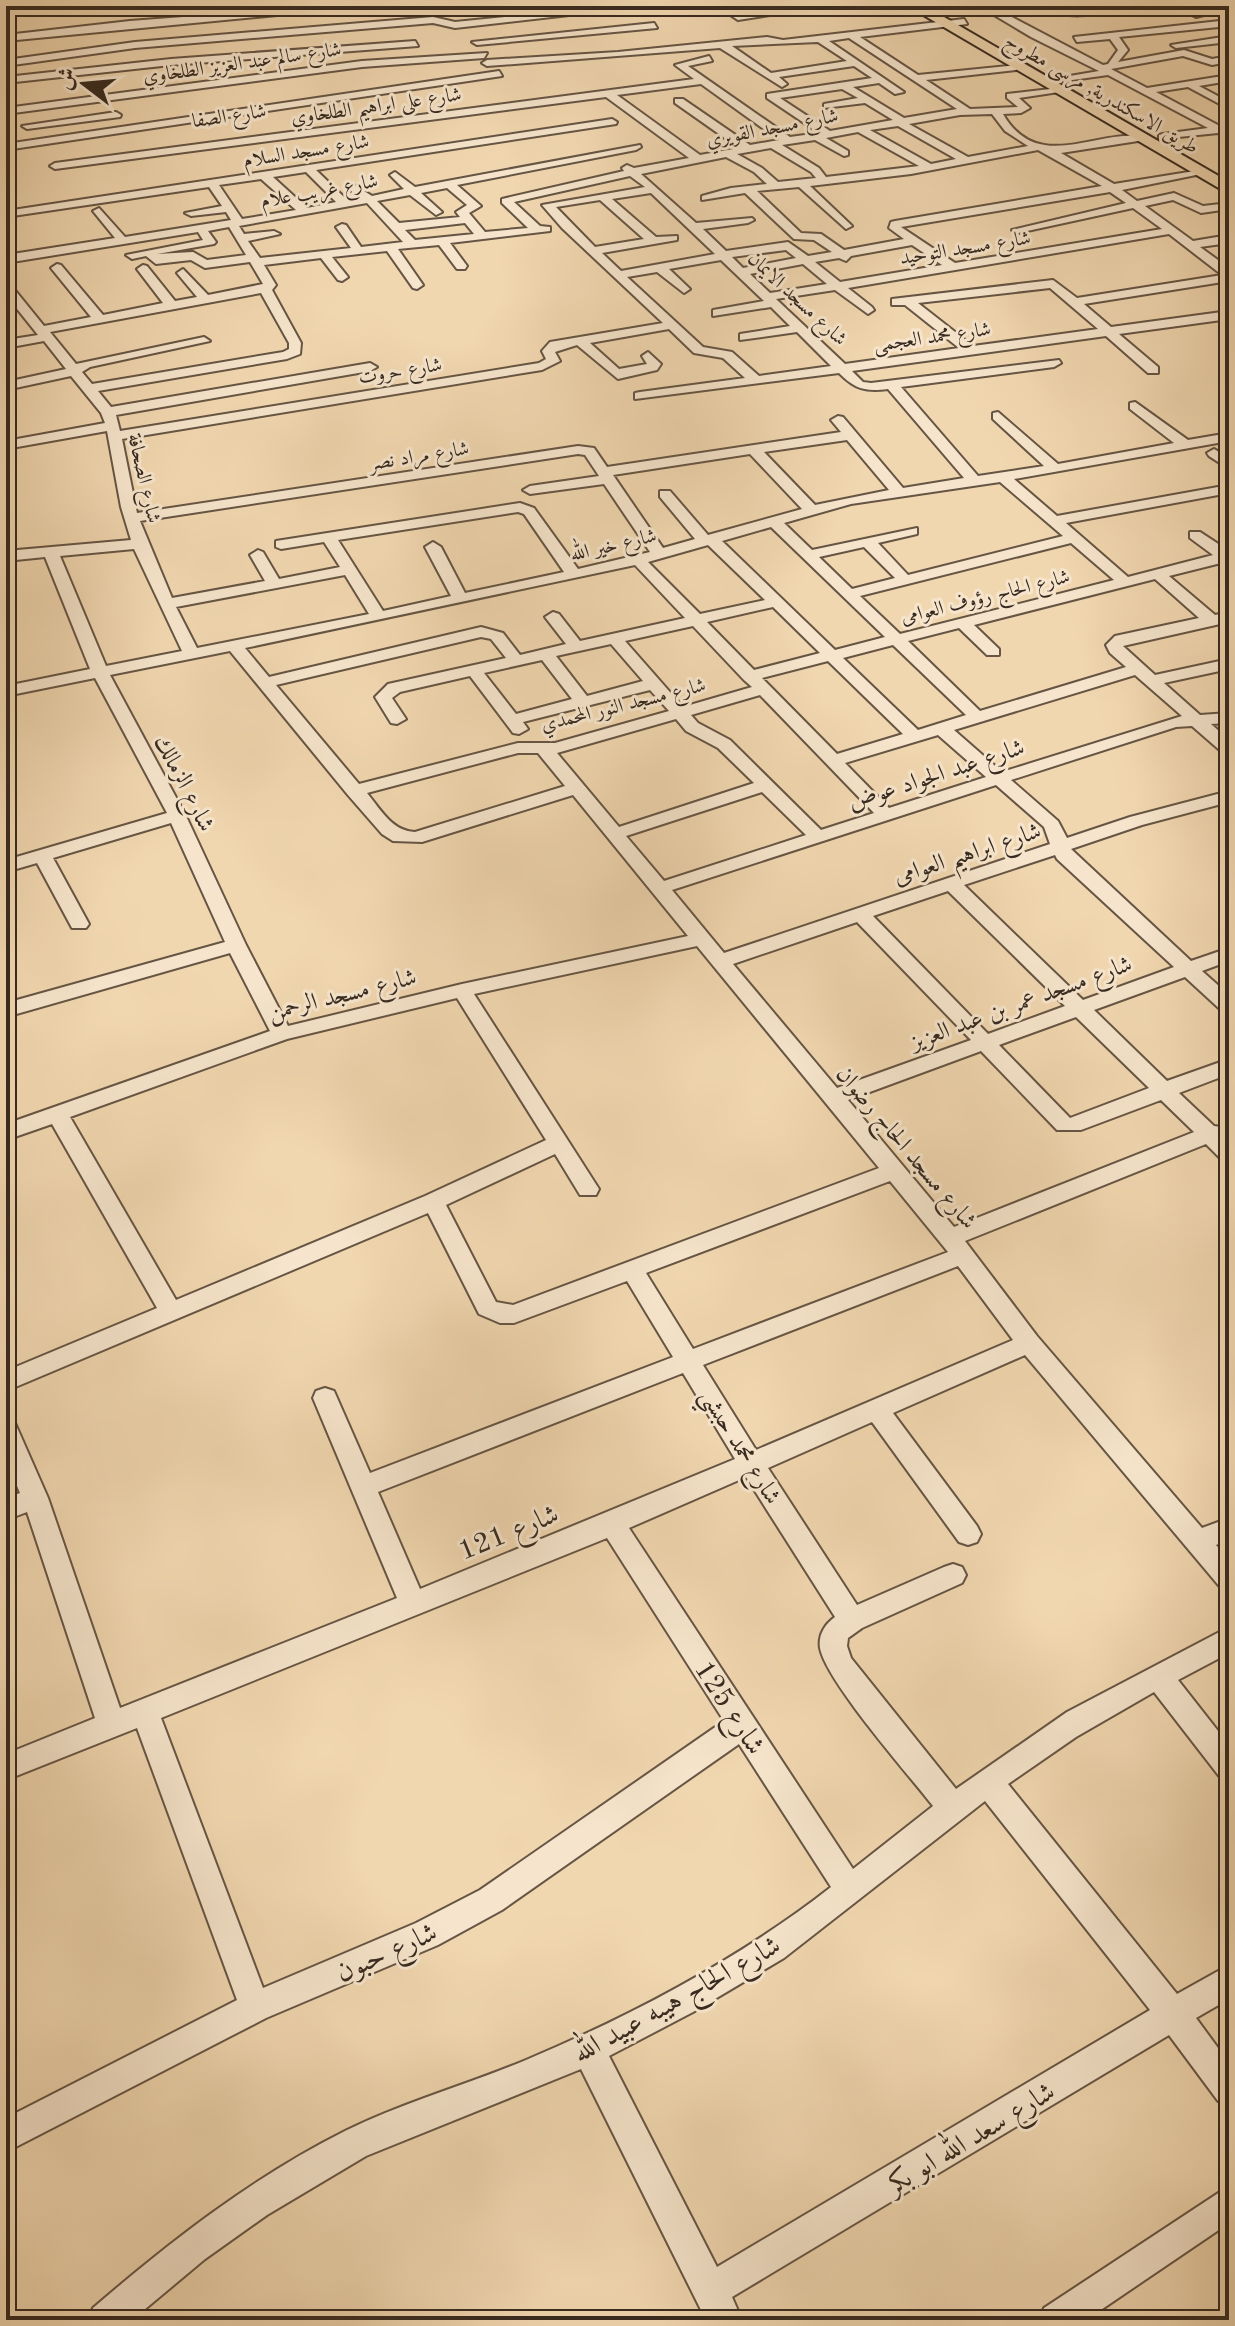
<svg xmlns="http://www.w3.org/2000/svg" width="1235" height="2326" font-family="'Old Standard TT',Amiri,serif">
	<rect width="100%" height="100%" fill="#f1d7b0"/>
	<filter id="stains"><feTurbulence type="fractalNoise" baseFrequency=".0025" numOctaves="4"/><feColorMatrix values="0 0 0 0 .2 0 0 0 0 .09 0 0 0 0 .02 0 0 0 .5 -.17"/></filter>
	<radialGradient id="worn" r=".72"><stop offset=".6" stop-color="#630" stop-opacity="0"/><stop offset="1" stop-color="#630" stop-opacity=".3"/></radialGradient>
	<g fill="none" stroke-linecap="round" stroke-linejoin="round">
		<defs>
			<g id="minor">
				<path d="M55,6h36l-85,10v-6z"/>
				<path d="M329,6h41l-364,35v-6l124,-14z"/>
				<path d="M616,6h32l-193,22 -22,-5 -298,25 -129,18v-6l129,-18 298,-25 22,5z"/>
				<path d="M717,6h11l12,8 88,-8 -90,14z"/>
				<path d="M979,6h12l112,59 5,-1 10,-14 -8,-11 -33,3 -3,-5 155,-17v6l-110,11 9,13 -10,12 66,-12 28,9 17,-3v6l-17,3 -29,-9 -72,13 36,19 82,-13v6l-30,5 30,16v7l-41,-22 -32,5 73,39v7l-11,-5 -59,6v-4l4,-1 45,-6 -100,-53 -50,7v-4l41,-7 -68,-34z"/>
				<path d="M1033,6l46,3 46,-3c-24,12 -68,13 -92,0z"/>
				<path d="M1175,6h12l17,9 -8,2z"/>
				<path d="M964,19l3,5 -107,13 58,38 101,-10 -3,5 -90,10 44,29 48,-2 -11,-9v-4l52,-6v4l-40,6 11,10 -9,5 -18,1c34,59 89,17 139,22v4l-4,1 -77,12 53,31 87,-14 5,3 -84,17 15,11 37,-8 29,13 26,-3v6l-28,4 -28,-13 -28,6 48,35 36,-6v8l-29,4 29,21v13l-145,23 27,23 118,-16v8l-110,15 39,33v6h-10l-42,-37 -254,35 11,11 8,1 188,-23 2,3 -7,4 -153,20 77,89 66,-10 -51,-47v-6l5,-1 60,52 116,-21 -44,-34v-6l5,-1 53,38 41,-7v8l-215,38 43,37 172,-31v8l-163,30 62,54 85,-22 -23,-17v-6h10l29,19v10l-60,15 46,39 14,-3v10l-106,24 32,29 74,-16v10l-65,14 36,32 29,-2v10l-18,1 18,16v14l-6,-1 -31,-27 -16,1 -165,53 47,41 9,17 63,-21 99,-26v11l-87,23 -71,24 120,112 38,-13v13l-27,10 27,24v18l-7,-2 -37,-34 -91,33 73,71 62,-22v15l-50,19 35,33 15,2v34l-8,-3 -15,-15 -241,97 72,95 165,192 27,-10v22l-13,5 13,15v30l-9,-3 -195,-232 -132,58 84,113 4,8 -4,8 -9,3 -9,-3 -87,-120 -104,46 89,137 87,-38 9,-3 9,3 4,8 -4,8 -100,45 -14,10 -1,8 4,12 105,131 111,-77 162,-85v26l-51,27 51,65v35l-10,-4 -65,-84 -78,45 -68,47 169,210 52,-29v34l-33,19 33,45v43l-11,-5 -49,-66 -437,262 10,23h-36l-125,-251 -215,87 -99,59 -62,44 -73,61h-44l5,-12c78,-67 160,-131 252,-177 59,-29 121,-46 181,-71 107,-45 213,-101 305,-173l-92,-143 -237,166 -64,35 -172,73 -260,134v-34l231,-118 -100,-272 -131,52v-26l89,-36 -68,-206 -21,8v-22l14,-5 -14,-33v-40l9,3 33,75 72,210 277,-110 -84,-200 3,-7 9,-3 9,3 36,82 303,-116 -46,-76 -113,42h-14l-21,-9 -51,-101 -422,178v-20l151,-63 -105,-184 -46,16v-16l264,-93 -40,-78 -224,64v-14l219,-61 -54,-119 -118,35 36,66 -3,4h-14l-35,-65 -31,9v-12l161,-47 -72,-135 -89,18v-10l84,-17 -45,-112 -39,4v-10l125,-11 -10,-33 -14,-76 -101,18v-8l99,-18 -4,-10 -30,-37 -65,14v-8l60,-13 -22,-28 -38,7v-8l32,-5 -32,-40v-12l4,1 34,42 47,-9 -40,-49 6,-4 4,1 42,50 60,-12 -26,-34 6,-4 4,1 28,35 22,-4 -20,-24 6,-4 25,26 55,-11 -13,-22 -45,6 -14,-8 -35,4 -10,-8 -14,3 -6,-4 77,-15 -5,-8 -192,31v-8l109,-17 -22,-27 6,-3 26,29 106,-17 -5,-8 -35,4 -6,-3 37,-7 -13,-19 -203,30v-6l606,-92 5,3 -1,2 -300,46 31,30 13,-2 -15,-12 6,-3 21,13 32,-7 -14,-14 5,-3 20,15 225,-42 1,2 -5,3 -179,35 24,21 -12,7 16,19 43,-4 -26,-25v-4l122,-28 -2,-3 5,-3 7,3 55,-10 -83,-61 -551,72 -5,-3 5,-3 639,-84 -19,-14 34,-9 3,5 -24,5 102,71 29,-4 -52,-35v-4l105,-16 -18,-12 -75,11 8,7 -5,3 -62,-39 -233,18 -5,-3 5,-3 131,-8 149,-15 16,3zM849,38l108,71 -53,9 -51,-31 26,-4 16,11 9,-2 -75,-51zM818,42l29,19 -76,12 -39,-27zM701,84l78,56 -29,5 -67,-46h-8v4l64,45 -39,7 -83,-60zM842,89l16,9 -34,6v4l41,-5 28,17 -63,11 -50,-33zM992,114l13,17 23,15 -60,11 -59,-33 51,-9zM898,126l58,33 -25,5 -61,-34zM858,132l61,34 -93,11 -7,-9 -37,-23 33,-5 29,16 4,-1v-4l-22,-13zM771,148l40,24 5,6 -38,4 -16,-14 -25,-14zM1038,150l64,36 -207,35 -4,1 -2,6 15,11 -60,11 -23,-16 -20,-1 -44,-42 42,-4 47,42 6,-3 -2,-2 -40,-38 101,-12zM726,157l28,15 13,12 -36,4 -29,8v4l43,-7 49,46 20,1 18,12 -24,4 -20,-14 -62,9 -23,-22 45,-6 6,-3 -2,-2 -56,5 -55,-49zM306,172l30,30 -29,6 -34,-31zM630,176l15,11 -103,18 20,23 101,95 -113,19 -8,9 4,8 -7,4 -419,68 -4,-16 254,-44 7,-4 -7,-4 -259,44 -13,-16 189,-32 13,-5 1,-11 -29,-53 4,-5 -12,-20 57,-7 17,22 4,1 6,-4 -16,-20 55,-6 26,37 4,1 6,-4 -25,-36 41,-4 18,24h8l2,-3 -17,-23 100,-12v-4l-10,-1 -26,-24zM261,179l35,31 -54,9 -23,-34zM447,188l20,17 -11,7 4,5 -61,6 -22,-22 33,-6 26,20 6,-3 -21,-19zM1110,192l16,11 -114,27 6,3 115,-25 29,21 -207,34 -54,-36zM651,193l64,61 -94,17 -19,-18 75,-13v-4l-21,1 -44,-38zM600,200l44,39 -49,8 -39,-40zM367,203l36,39 -42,5 -15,-22 -4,-1 -6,3 15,21 -91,10 -12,-17 32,-7 -6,-3 -30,3 -5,-8zM465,223l9,11 -59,6 -10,-10zM229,227l17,28 -39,5 -14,-8 -36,2 57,-10 2,-2 -8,-11zM1169,234l53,41 -145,23 -24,-18 -161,19v6h13l54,43 -114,16 -69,-65 59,-9 33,24 6,-4 -2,-3 -24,-19zM912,245l30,20 -102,17 -25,-20 24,-4 7,3 5,-5zM786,250l10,8 -53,10 -11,-11zM721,260l43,41 -51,9v6l58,-9 19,19 -50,8v6l57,-8 34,34 -72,10 -27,-24 -29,-5 -76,-70 30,-5 27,21 6,-4 -21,-20zM803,264l24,20 -57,9 -20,-19zM1050,288l48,41 -125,17 -55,-43zM261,293l28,50v6l-6,3 -191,32 -10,-12 8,-5 120,-26 -6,-4 -128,27 -26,-32zM669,329l25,24 29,5 22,20 -105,14 -5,1v6l204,-26c16,16 26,19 49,16l76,89 -61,10 -60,-71 -5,-1 -7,4 10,12 -234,35 -13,-19 -16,-2 -441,67 -15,-74 420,-69 18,-9 -5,-9 22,-7 41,34 39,-9 4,-6 -13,-12 -6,4 5,8 -28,5 -29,-26zM847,440l42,50 -74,15 -51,-53zM578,454l7,1 14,21 -69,10 -7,4 7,4 74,-10 46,68 -72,17 -44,-61 -14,-5 -244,38v6l5,2 43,-7 16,25 -61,12 -16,-27 -5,-2 -8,5 15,26 -93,17 -32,-77zM750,454l52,55 -94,26 -38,-44h-10v6l35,42 -32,9 -50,-73zM1000,482l63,54 -155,39 -30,-32 39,-9v-6l-105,22 -28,-27 67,-19zM518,512l6,2 40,58 -99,21 -24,-46 -8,-5 -8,5 26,49 -68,15 -45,-71zM771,527l114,110 -50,13 -113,-109zM1071,543l43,37 -214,54 -40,-38zM708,545l57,55 -65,14 -52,-52zM864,547l31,31 -43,11 -33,-32zM134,549l48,102 -76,15 -46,-110zM635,565l50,53 -105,23 -21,-27 -6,-2 -8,5 21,27 -46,11 -17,-22 -22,-6 -212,50 -24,-29zM345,575l24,39 -172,34 -21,-41zM1155,579l44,39 -84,18 -9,9 4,8 16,14 -146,44 -72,-70 51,-13 28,27h12v-6l-25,-24zM773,607l47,46 -66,17 -47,-48zM693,626l51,54 8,7 -69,20 -58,-66zM481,637l10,2 15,19 -118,26 -13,13 16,26 6,1 9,-5 -14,-21 8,-6 70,-16 43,57 6,1 9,-5 -5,-7 127,-32 19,21 -114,32h-37l-159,41 -83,-99zM611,644l32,37 -56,15 -31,-40zM893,645l73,70 -48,15 -75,-72zM230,651l118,144 34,39 11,7 29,1 151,-47 115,141 -226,48 -174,42 -42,-81 -60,-129 -76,-141zM542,660l30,39 -56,15 -32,-41zM828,661l75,73 -66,20 -75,-76zM1135,675l47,41 -180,56 -48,-42zM760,695l114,118 -53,17 -91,-90 -32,-17 -7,-8zM676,719l10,12 32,17 36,35 -135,44 -62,-74zM938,735l48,42 -97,31 -44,-45zM518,753h20l27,33 -150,46c-23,-1 -34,-22 -48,-39zM996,785l48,42 6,17 -326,109 -52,-63zM762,792l44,43 -142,46 -38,-45zM1055,855l2,4 117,108 -91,33 -119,-115zM948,891l117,115 -77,28 -115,-118zM857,922l114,118 -134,48 -104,-124zM697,946l182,222 -366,137 -17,-3 -50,-97 109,-51 25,41h16l3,-6 -125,-195zM457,998l89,142 -121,56 -249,104 -106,-183 217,-78zM1076,1017l73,71 -79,30 -71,-73zM981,1051l76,79h24l80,-30 33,32 -240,95 -106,-127zM890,1181l58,71 -255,97 -47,-76zM958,1266l55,74 -257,110 -53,-85zM683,1373l52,86 -315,130 -42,-97zM746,1477l89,140c-10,7 -17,18 -15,31 6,33 89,127 113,158l-80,63 -224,-341zM607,1538l117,183 -244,169 -64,33 -153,65 -102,-270zM985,1801l165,209 -433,257 -108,-211 84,-44 91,-54z"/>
				<path d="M654,23l3,5 -180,17 -5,-3z"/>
				<path d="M1229,36v6l-53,6 -5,-3z"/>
				<path d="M415,41l3,5 -247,19 -165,18v-6l165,-18z"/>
				<path d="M487,53l-3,5 -122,9 -356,47v-6l356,-47z"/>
				<path d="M499,71l3,5 -496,74v-6z"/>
				<path d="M116,112l5,3 -1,2 -93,12 -5,-3z"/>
				<path d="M1214,449l15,9v11l-20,-13 -2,-3z"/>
				<path d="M1229,2186v37l-143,97h-47l5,-12z"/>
			</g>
			<path id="primary" d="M908,6h17l304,176v12z"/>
		</defs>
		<!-- minor casing -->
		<use href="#minor" stroke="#654" stroke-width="4"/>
		<!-- primary casing -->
		<use href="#primary" stroke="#372a20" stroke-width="4"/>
		<!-- minor -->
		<use href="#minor" fill="#f6e5cc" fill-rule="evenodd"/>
		<!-- primary -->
		<use href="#primary" fill="#f1d7b0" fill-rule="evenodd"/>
	</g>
	<g text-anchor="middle" stroke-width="6" stroke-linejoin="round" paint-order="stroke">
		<!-- far-street labels -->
		<g font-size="20" fill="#372a20" stroke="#f6e5cc">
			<text transform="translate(242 62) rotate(-8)" y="7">شارع سالم عبد العزيز الطلخاوي</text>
			<text transform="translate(1102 93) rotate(30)" y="7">طريق الاسكندرية, مرسى مطروح</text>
			<text transform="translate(376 105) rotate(-8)" y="7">شارع على ابراهيم الطلخاوي</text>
			<text transform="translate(229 115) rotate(-8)" y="7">شارع الصفا</text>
			<text transform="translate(772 127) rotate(-11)" y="7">شارع مسجد القويري</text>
			<text transform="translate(306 150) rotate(-9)" y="7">شارع مسجد السلام</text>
			<text transform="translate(319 190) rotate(-10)" y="7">شارع غريب علام</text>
			<text transform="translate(965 247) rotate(-9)" y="7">شارع مسجد التوحيد</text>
			<text transform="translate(798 298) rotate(43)" y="7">شارع مسجد الايمان</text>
			<text transform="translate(932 336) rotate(-8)" y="7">شارع محمد العجمى</text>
			<text transform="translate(400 370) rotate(-9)" y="7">شارع حروت</text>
			<text transform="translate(419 455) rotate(-9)" y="7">شارع مراد نصر</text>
			<text transform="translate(145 478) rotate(77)" y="7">شارع الصحافة</text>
			<text transform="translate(613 544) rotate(-13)" y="7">شارع خير الله</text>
			<text transform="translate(985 596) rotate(-14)" y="7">شارع الحاج رؤوف العوامى</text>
			<text transform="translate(623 704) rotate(-14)" y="7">شارع مسجد النور المحمدي</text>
		</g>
		<!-- street labels -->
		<g font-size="24" fill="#372a20" stroke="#f6e5cc">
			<text transform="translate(936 774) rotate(-18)" y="8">شارع عبد الجواد عوض</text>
			<text transform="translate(185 783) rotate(63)" y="8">شارع الزمالك</text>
			<text transform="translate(967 853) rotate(-18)" y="8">شارع ابراهيم العوامى</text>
			<text transform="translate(342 994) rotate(-14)" y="8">شارع مسجد الرحمن</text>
			<text transform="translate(1021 1002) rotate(-20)" y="8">شارع مسجد عمر بن عبد العزيز</text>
			<text transform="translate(907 1147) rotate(50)" y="8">شارع مسجد الحاج رضوان</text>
			<text transform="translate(741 1446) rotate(58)" y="8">شارع محمد حبشي</text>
		</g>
		<!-- near-street labels -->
		<g font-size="28" fill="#372a20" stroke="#f6e5cc">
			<text transform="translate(508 1531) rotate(-22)" y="10">شارع 121</text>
			<text transform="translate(731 1707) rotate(57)" y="10">شارع 125</text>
			<text transform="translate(386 1951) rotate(-24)" y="10">شارع حبون</text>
			<text transform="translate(676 1998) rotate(-29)" y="10">شارع الحاج هيبه عبيد الله</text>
			<text transform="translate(970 2137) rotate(-31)" y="10">شارع سعد الله ابو بكر</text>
		</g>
	</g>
	<!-- margin -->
	<rect width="1235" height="2326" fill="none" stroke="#f1d7b0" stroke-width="32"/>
	<rect x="8" y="8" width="1219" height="2310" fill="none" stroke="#372a20" stroke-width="4"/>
	<rect x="16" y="16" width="1203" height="2294" fill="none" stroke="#372a20" stroke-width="2"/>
	<!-- north arrow -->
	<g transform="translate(84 84) rotate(286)" stroke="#f6e5cc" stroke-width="6" paint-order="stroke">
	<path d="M0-6L14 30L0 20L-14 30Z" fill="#372a20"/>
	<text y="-12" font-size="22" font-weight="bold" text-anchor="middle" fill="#372a20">ش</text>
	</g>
	<rect width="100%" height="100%" filter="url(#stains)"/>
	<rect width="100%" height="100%" fill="url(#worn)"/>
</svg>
